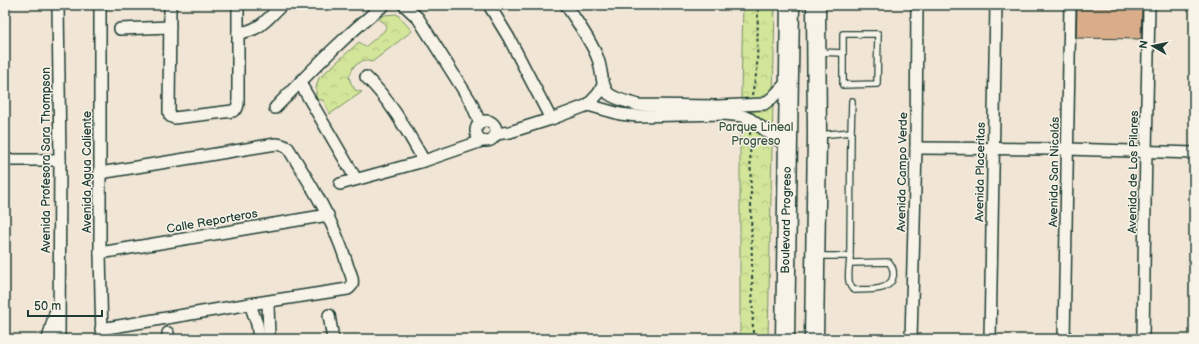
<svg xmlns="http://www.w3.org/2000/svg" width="1199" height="344" font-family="'Balsamiq Sans',sans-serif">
	<defs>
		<pattern id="park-crowns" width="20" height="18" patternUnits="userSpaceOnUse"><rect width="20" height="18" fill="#d2e599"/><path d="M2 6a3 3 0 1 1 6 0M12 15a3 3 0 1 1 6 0" fill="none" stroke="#b4c584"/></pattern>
	</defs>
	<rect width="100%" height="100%" fill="#f1e5d5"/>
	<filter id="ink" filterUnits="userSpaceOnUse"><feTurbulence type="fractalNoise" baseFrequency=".025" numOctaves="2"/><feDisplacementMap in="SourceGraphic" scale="8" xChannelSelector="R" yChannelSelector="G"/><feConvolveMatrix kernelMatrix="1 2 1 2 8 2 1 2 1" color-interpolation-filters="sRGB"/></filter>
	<g filter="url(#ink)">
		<!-- park -->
		<g fill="url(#park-crowns)" stroke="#789166">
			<path d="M743,5h32l-7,334h-28v-204z"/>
			<path d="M397,14l15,17 -40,31 -8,-2 -10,6 -5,11 2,6 4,7 7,2 -32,22 -7,-14h-6c-2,-8 -1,-14 2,-22l40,-36 6,5 19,-16 3,-6 -8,-6 5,-4z"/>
		</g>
		<!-- building -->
		<path fill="#d9ac8a" stroke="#1f3d34" d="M1077,6l65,1 -1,32 -65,-1z"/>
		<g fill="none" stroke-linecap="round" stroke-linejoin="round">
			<defs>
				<g id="lane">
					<path d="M843,34h35l-1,50 -34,1z"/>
					<path d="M819,52l24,1"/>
					<path d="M851,132l1,-31"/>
					<path d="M817,256h33l1,-124 -32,3"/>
					<path d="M850,256c0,10 -5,28 4,34 13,-1 32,2 38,-10 3,-7 1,-13 -3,-18l-39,1"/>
				</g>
				<g id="street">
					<path d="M58,5l2,155 -1,179"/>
					<path d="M100,5v248l2,86"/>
					<path d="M170,5l-1,107 1,4 4,2 59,-7 4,-3 1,-4v-99"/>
					<path d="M404,5l14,13 53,84 9,21"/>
					<path d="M489,5l20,33 42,81"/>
					<path d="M566,5c11,17 25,35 32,54 4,10 3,28 11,35 8,6 20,8 29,11l80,1 46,-2 8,-6 16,-17"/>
					<path d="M120,29l50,-2"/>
					<path d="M238,33c22,-2 29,-14 44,-28"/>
					<path d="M366,77c25,24 41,54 58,84"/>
					<path d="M300,83l56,96"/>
					<path d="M588,105l32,9 17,2 87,-2 19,2 7,3 38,28"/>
					<path d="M275,108c35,-36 69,-72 109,-103"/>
					<circle cx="486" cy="131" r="10"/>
					<path d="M496,134l14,-2 41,-13 37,-14 11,-12 4,-8"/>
					<path d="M916,148l151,1 127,4"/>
					<path d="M5,160h55"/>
					<path d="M100,173l176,-29 6,1 6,3c24,38 47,75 60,119 2,5 6,12 4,18 -1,1 -3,4 -4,4l-98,15 -149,25"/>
					<path d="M340,184l84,-23 58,-20"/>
					<path d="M100,253l228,-38"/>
					<path d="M268,302l1,37"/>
					<path d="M250,304l7,20 2,15"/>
					<path d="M329,315l4,24"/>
					<path d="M168,333v6"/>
					<path d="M48,339l7,-26"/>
					<path d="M911,339l5,-191 1,-143"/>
					<path d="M990,339l6,-334"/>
					<path d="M1064,339l6,-334"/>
					<path d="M1143,339l2,-137 4,-197"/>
				</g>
				<g id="primary">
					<path d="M785,339l5,-334"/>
					<path d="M814,339l3,-203 -1,-131"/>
				</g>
			</defs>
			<!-- lane casing -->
			<use href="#lane" stroke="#1f3d34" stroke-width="8"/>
			<!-- street casing -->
			<use href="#street" stroke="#1f3d34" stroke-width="14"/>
			<!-- primary casing -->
			<use href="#primary" stroke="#1f3d34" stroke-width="21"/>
			<!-- path -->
			<g stroke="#1f3d34" stroke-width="2" stroke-dasharray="3 3" stroke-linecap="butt">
				<path d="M752,95l5,-25 1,-65"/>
				<path d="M750,132l3,207"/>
			</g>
			<!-- lane -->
			<use href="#lane" stroke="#f7f3e8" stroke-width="5.5"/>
			<!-- street -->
			<use href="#street" stroke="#f7f3e8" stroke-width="11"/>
			<!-- primary -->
			<use href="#primary" stroke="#f7f3e8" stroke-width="18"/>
		</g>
	</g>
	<g text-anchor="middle" stroke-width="3" stroke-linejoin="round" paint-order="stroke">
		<!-- park labels -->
		<g font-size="12" fill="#3a5643" stroke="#f7f3e8">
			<text x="756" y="131">Parque Lineal<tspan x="756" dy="14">Progreso</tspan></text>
		</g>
		<!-- street labels -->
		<g font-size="12" fill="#1f3d34" stroke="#f7f3e8">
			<text transform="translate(46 160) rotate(-90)" y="4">Avenida Profesora Sara Thompson</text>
			<text transform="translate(87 172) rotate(-90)" y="4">Avenida Agua Caliente</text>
			<text transform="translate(902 172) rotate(-89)" y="4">Avenida Campo Verde</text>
			<text transform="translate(980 172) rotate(-89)" y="4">Avenida Placeritas</text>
			<text transform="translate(1054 172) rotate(-89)" y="4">Avenida San Nicolás</text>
			<text transform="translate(1133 172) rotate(-89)" y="4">Avenida de Los Pilares</text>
			<text transform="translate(786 220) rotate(-89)" y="4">Boulevard Progreso</text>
			<text transform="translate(212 221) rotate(-10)" y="4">Calle Reporteros</text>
		</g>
	</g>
	<!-- margin -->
	<rect width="1199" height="344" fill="none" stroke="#f7f3e8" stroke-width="20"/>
	<rect x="10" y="10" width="1179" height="324" fill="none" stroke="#1f3d34" stroke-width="1.5" filter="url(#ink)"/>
	<!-- north arrow -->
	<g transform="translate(1153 46) rotate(279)" stroke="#f7f3e8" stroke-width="3" paint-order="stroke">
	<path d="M0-3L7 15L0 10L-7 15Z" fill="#1f3d34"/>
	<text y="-6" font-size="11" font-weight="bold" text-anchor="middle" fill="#1f3d34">N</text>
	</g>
	<!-- scale -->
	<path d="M28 310v6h74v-6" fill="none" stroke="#1f3d34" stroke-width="2"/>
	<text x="34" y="310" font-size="12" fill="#1f3d34" stroke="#f7f3e8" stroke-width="3" paint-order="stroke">50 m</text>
</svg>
